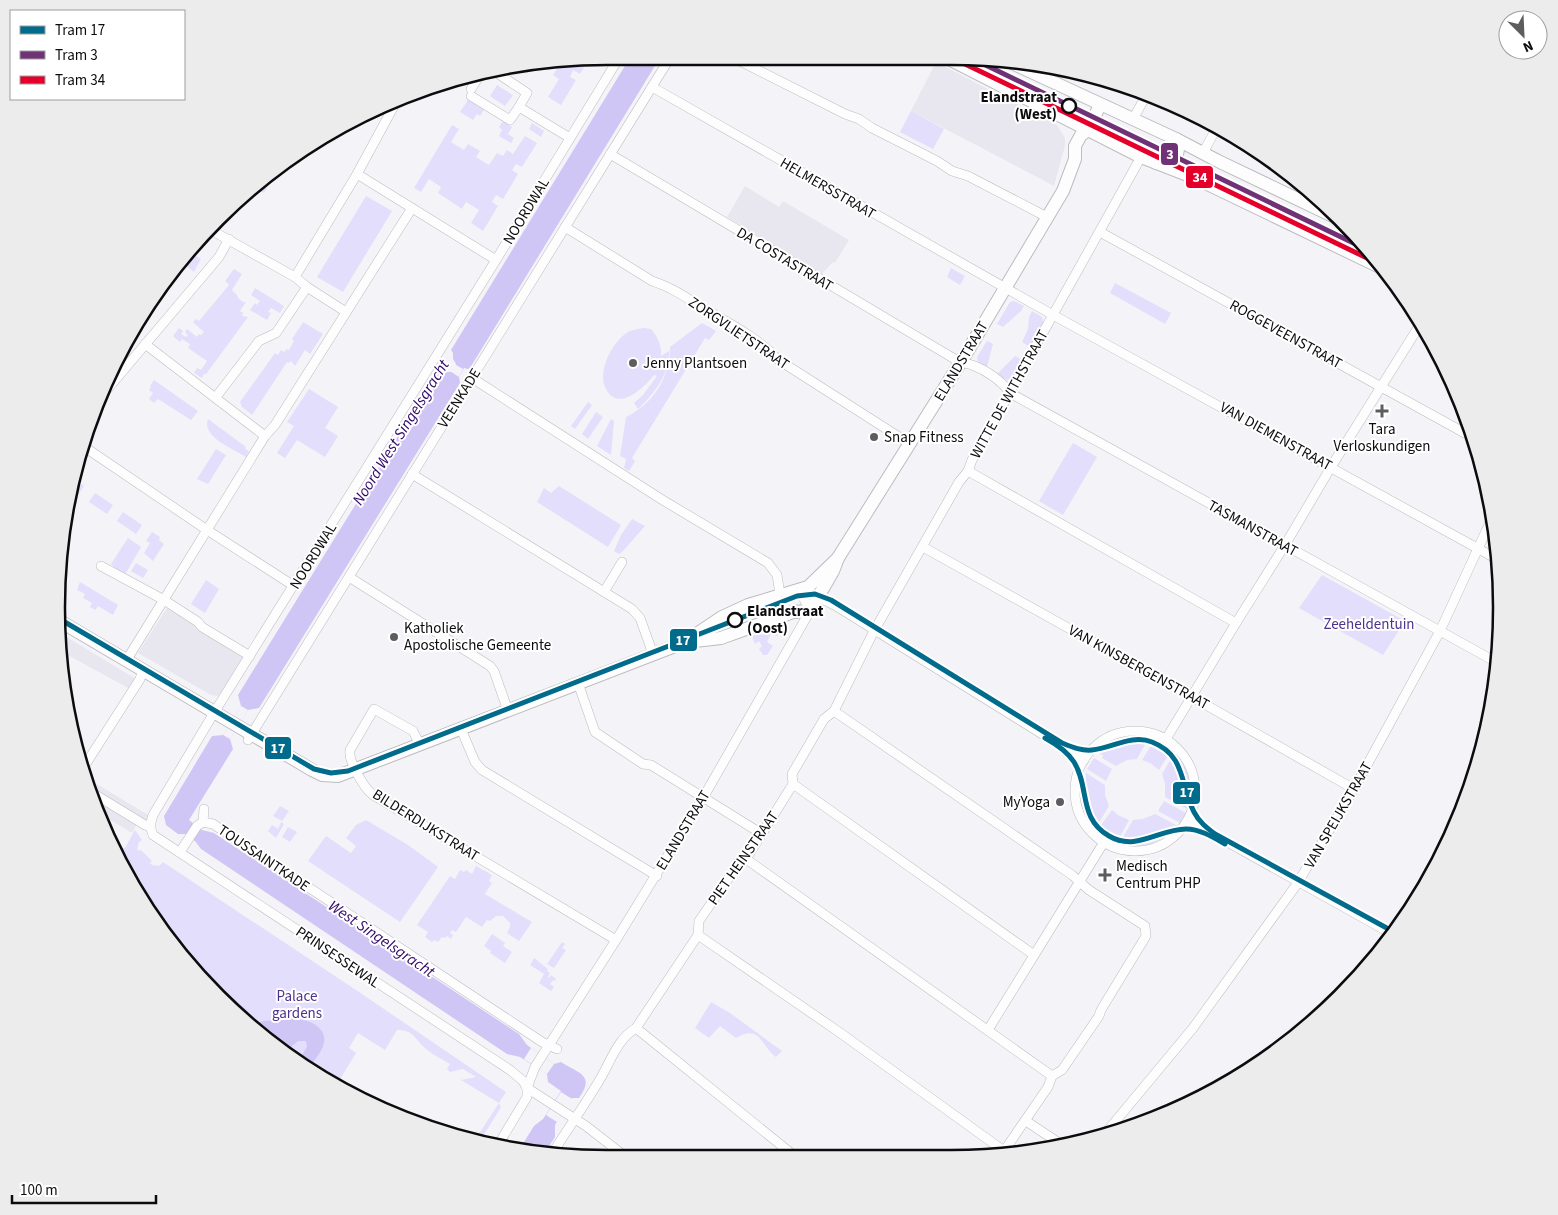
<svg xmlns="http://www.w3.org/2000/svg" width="1558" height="1215" font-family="'Source Sans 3',sans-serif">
	<rect width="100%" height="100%" fill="#f4f4f8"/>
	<!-- built -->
	<g fill="#e8e7f0">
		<path d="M936,62l121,63 8,13v8l-11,40 -143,-75z"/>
		<path d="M745,186l34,21 4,-6 66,39 -14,23 -2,-1 -11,12 -95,-57z"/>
		<path d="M167,608l78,48 -19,32 -8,8 -7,-1 -73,-42z"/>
		<path d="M60,633l76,46 -6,10 -68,-37z"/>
		<path d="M85,777l65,39 -6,9 -6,-3 -6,11 -33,-20z"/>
	</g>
	<!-- green -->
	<g fill="#e2defb">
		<path d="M589,59l-9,15 -7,-4 -3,7 6,3 -15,25 -13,-8 11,-18 -6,-4 4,-6 -6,-4 1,-1z"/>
		<path d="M497,85l16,10 -8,11 -15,-10z"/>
		<path d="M468,100l16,10 -4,6 -3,-2 -4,6 -13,-8z"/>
		<path d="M911,111l33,18 -11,20 -33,-17z"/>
		<path d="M503,121l9,6 -4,7 6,4 -3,5 -12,-7 3,-6 -3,-3z"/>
		<path d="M532,123l12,8 -3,6 -12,-8z"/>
		<path d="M452,125l7,4 -8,13 13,8 4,-6 12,7 -4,6 13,8 8,-12 6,3 4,-6 6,4 12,-18 12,7 -15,24 -6,-3 -4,6 6,4 -15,25 -7,-4 -4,7 6,4 -15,25 -12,-8 8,-13 -13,-8 -4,7 -24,-16 3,-6 -12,-8 -8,13 -7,-4z"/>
		<path d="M274,174l-10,19 -8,-5z"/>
		<path d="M366,196l26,15 -49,81 -26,-15z"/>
		<path d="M191,253l10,6 -7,13 -11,-9z"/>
		<path d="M951,268l14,8 -5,9 -13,-8z"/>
		<path d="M234,269l8,5 -10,16 5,5 1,3 5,4h3l-6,9 3,2 -1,3 6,1 -42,57h-2l-2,4 -8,-5 3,-5 4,2 6,-9 -19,-13 2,-4 -8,-5 -2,3 -7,-6 6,-8 4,3 -2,3 5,3 2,-2 -3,-3 2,-3 10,8 2,-3 2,1 3,-3 -11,-10 3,-3 3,2 30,-36 -4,-4z"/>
		<path d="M1115,283l56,30 -6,11 -55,-31z"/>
		<path d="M255,288l29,18 -4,7 -9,-5 -3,4 3,1 -4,7 -17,-10 5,-7 2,2 3,-4 -9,-6z"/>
		<path d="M1014,301l10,5 -3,5 -18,16 -6,-3 13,-22z"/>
		<path d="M1032,311l10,6 2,7 -14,23 -8,-5 6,-13 1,-12z"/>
		<path d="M303,322l20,12 -13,20 -5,-4 -10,16 -4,-5 -2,2 -2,-1 -35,53 -10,-8 -2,-5 35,-49 3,2 3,-5 3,2 3,-3 2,1 5,-9 -2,-2z"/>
		<path d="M702,323l14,8 -7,9 -4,-2 -73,120 3,3 -6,10 -5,-3 2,-9 -6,-3 6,-39c27,-13 44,-39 44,-70z"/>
		<path d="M643,328l8,1c7,8 11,17 10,27l8,-5c1,23 -15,43 -31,58l-4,-6 9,-8 14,-19 -3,-1c-9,12 -36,38 -48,14 -9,-17 5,-44 19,-55 5,-4 12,-5 18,-6z"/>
		<path d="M987,341l6,3 -6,23 -9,-5 -1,-5z"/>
		<path d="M1015,356l8,4 -11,18 -5,2 -10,-6z"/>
		<path d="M154,380l44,31 -7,9 -33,-21 -4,4 -5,-4 4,-6 -4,-3 2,-3 -1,-1z"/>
		<path d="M309,389l29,18 -13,21 13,8 -13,21 -28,-17 -12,18 -8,-5 17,-27 -7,-4z"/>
		<path d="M588,402l4,3 -17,24 -4,-3z"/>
		<path d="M596,412l7,5 -15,22 -6,-5z"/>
		<path d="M208,419l38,28 -1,2 4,2 -3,6c-13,-8 -45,-21 -38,-38z"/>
		<path d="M611,419l3,2 -3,34 -14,-9z"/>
		<path d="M1073,443l24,14 -34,58 -24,-14z"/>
		<path d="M216,449l10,6 -18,29 -11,-5z"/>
		<path d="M74,479l10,7 -6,9 -6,-5z"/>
		<path d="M559,486l62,39 -13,22 -71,-45 7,-14 7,5z"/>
		<path d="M95,493l18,12 -6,9 -18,-12z"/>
		<path d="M123,512l19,13 -6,9 -19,-13z"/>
		<path d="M632,519l13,7 -22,25 -4,3 -5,-3 7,-16z"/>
		<path d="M152,532l8,5 -1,3 5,4 -11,17 -9,-8 6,-10 -4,-2z"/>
		<path d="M128,538l13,9 -15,26 -4,1 -11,-10z"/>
		<path d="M136,563l12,7 -5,8 -12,-7z"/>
		<path d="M1322,575l83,46 -22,34 -84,-47z"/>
		<path d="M206,580l13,9 -14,24 -14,-9z"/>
		<path d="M80,582l38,23 -5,10 -15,-9 -3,4 -5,-3 2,-4 -9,-5 2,-4 -8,-4z"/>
		<path d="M779,629l1,2 -3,5 -6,-2 -4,8 6,4 -6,9h-4l-4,-6 3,-3 -3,-5 -4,3 -3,-8 8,-4 2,3z"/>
		<path d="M1143,735l6,2 -12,22 -10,1 -11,6 -14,-8 1,-3 -10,-4c14,-12 31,-17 50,-16z"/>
		<path d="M1155,739l17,10 -13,21 -9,-7 -8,-3z"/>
		<path d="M1175,752c14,16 19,38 12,57l-22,-12v-13l-3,-10z"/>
		<path d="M1094,758l18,11 -6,12 -19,-12z"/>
		<path d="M1086,773l19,12v10l4,11 -11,18 -5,4 -9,-13 -5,-17 7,-1z"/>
		<path d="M1164,801l22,12 -6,10 -22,-12z"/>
		<path d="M280,806l9,5 -7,10 -9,-5z"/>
		<path d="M1112,810l6,5 11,5 -13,24 -20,-12z"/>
		<path d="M1155,814l23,12c-16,17 -35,23 -57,20l1,-7 11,-19 10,-1z"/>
		<path d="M366,820l42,25 30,22 -38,55 -92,-61 18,-25 25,17 5,-7 -10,-8 10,-13z"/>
		<path d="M281,822l3,2 -8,14 -8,-7 4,-6 6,4z"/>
		<path d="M288,827l9,5 -7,10 -8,-5z"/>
		<path d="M135,830l7,10 -3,2 -2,7 2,2 2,-1 11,11 -2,2 2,2 7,1 4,-4 196,130 147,100 -7,11 2,4 -21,34 -5,-1 24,-37 -38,-23 15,-3 -13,-8 -13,3 -3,-3 3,-5c-8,-5 -17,-9 -24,-15 -11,-9 -11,-19 -29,-19l-12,20 -27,-17 -9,15 7,5 -19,31 -36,-18 -83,-69 -69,-83 -36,-63 -2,-5 14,2z"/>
		<path d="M476,866l16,9 -3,6 3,2 -7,11 47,28 -13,19 -12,-8 3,-6v-4l-7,-7h-7l-6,5 -3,-1 -5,7 -16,-10 -10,15 -4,-2 -2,3 3,2 -2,4 -4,-3 -2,2 -3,-1 -4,5 -4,-2 -2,2 -7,-5 3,-5 -11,-7 33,-49 5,3 5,-9 4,2 2,-2 6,4z"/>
		<path d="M492,934l13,9 -2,3 9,6 -7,11 -15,-10 1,-2 -7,-5z"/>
		<path d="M562,942l3,2 -3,4 4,2 -12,18 -7,-4z"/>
		<path d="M534,958l14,11 -1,2 3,2 -2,4 1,1 2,-3 5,4 -1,2 -2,-1 -3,4 4,3 -3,4 -12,-8 5,-9 -14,-9z"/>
		<path d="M711,1002l19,11 52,38 -6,6c-15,-10 -15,-34 -40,-19l-16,-12 -11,12 -14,-10z"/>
	</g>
	<!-- water -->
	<g fill="#d0c6f6">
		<path d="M631,56h30l-191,312 -2,1 -4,-1 -5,9 1,6 -201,325 -11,2 -18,29 3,10 -44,71 13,10 12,3 305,201 8,11 27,19 7,-2c19,12 34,13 18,36h-7l-17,27v12l-11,17h-9l-16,-4 15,-24 9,-7 18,-28 -13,-9 -1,-8 -27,-17 -13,-3 -306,-205 -6,-8 -10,-7h-7l-12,-9 -2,-9 48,-80 11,-1 18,-29 -3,-11 198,-321 3,1 5,-3h7l5,-8 -3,-5v-6l-2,-3z"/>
		<path d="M294,1019c13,-1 33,8 30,23 -1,9 -11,20 -16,27l-11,-6 10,-16 -1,-6h-8l-13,11 -34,-27 12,-4z"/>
	</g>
	<!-- pier -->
	<g fill="#f4f4f8">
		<path d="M451,362l12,7 -4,8 -12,-8 2,1 4,-6z"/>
		<path d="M241,706l7,4 -18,29 -7,-4z"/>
		<path d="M531,1048l23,16 -7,10 -23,-15z"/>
		<path d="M561,1092l11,7 -15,23 -11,-7z"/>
	</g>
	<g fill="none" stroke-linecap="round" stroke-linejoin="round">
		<defs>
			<g id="street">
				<path d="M732,57l113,57 14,5 13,9 65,33 15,10 16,5 79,41"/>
				<path d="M494,71l33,22 -8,14"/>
				<path d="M652,87l401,228 444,244"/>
				<path d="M471,89l10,-16"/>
				<path d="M471,96l39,24 9,-13 51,31"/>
				<path d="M1133,119l14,-25"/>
				<path d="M1203,153l14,-26"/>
				<path d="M610,154l343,204c6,4 12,5 19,7 14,5 30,16 38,28l486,269"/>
				<path d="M357,174l139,86"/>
				<path d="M565,227l87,54c19,6 35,17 51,27 24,14 56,30 74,51l133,85"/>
				<path d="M209,229l86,48 12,10 39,25"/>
				<path d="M1100,232l372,205"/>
				<path d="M295,277l62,-103 38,-70"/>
				<path d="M145,344l120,92"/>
				<path d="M472,378l189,121 107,64 9,12 3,19"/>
				<path d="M105,392l114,-135 10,-18"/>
				<path d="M216,397l43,-56 17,-8 31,-46"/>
				<path d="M83,446l124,84 87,56"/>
				<path d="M968,471l268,152"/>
				<path d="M412,474l220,135 8,9 13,36"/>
				<path d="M923,547l269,150 162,92"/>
				<path d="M101,566l63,34 34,22 4,5 48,29"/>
				<path d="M349,577l141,89 4,5 14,40"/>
				<path d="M604,592l18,-30"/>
				<path d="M818,597l18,9 248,154"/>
				<path d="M126,661l139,-225 10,-11 137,-217"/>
				<path d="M578,683l17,49 48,32 8,1 111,69"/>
				<path d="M834,711l238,164 17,15 56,36 1,10 -45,74 -2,6 -37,54 -10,6 -4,11 -46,67"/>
				<path d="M461,729l14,33 7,8 175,106"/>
				<circle cx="1135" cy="791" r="60"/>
				<path d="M1166,739l70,-116 49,-78 46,-78 90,-144"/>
				<path d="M248,740l423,-684"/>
				<path d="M420,745l-7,-14 -39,-22 -24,41c-2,11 14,38 23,45l243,145"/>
				<path d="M82,770l58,-91 3,-9"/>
				<path d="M793,784l241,171"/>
				<path d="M91,792l54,33 5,1"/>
				<path d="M1188,820l204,114"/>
				<path d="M203,822l10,2 329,218 15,7"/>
				<path d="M203,822l1,-13"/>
				<path d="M150,826l3,-11 59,-99 284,-456 124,-204"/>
				<path d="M150,826l3,9 357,235 13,11 4,7"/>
				<path d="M180,852l17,-26 6,-4"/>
				<path d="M746,859l306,217"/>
				<path d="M698,935l141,97 165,119"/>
				<path d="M636,1028l156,126"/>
				<path d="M988,1030l116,-188"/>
				<path d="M527,1088l59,38 36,28"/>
				<path d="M1026,1121l36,24"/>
				<path d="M1104,1135l89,-107 104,-144 57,-95 86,-158 53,-115"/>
				<path d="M498,1145l29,-48v-9l8,-21 81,-127 87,-142 107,-187 -6,-12 -7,-9"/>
				<path d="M552,1154c15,-24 32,-48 47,-73 11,-18 18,-42 37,-53l62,-93 1,-14 38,-55 9,-7 47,-75 -1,-10 32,-55 10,-8 40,-80 85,-149 9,-11 4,-11 169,-303"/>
			</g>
			<g id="secondary">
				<path d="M945,57l196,100 54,21 189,91"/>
				<path d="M1012,63l164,76 42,22 119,57"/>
				<path d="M1156,163c17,0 26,-7 20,-24"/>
				<path d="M58,620l254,150 10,5 16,1 345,-133 39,-26 26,-12 60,-18 30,-29"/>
				<path d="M686,642l35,-4 72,-26 17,-1 23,-40 5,-13 129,-206 96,-161 12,-32v-13l6,-11 7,-5 12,-25"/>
			</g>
		</defs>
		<!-- street casing -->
		<use href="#street" stroke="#bcbbbf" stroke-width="10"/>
		<!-- secondary casing -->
		<use href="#secondary" stroke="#bcbbbf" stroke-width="14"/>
		<!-- street -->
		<use href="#street" stroke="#fdfdfe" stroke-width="9"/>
		<!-- secondary -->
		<use href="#secondary" stroke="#fdfdfe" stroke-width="12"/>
		<defs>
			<g id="tram-1">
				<path d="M58,618l256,151 17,4 17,-2 449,-175 18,-2 16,6 231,143c10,4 19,8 30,7 20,-2 40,-16 60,-8 34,13 28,43 42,70 5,10 13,16 21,22l179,98"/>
				<path d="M1045,738c11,6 22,13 29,24 16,26 4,56 35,74 27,16 50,-7 77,-7 14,0 27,8 39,15"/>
			</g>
			<path id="tram-2" d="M969,57l401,194"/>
			<path id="tram-3" d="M965,64l402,194"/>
		</defs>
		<!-- tram-1 casing -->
		<use href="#tram-1" stroke="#fff" stroke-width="9"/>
		<!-- tram-2 casing -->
		<use href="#tram-2" stroke="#fff" stroke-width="9"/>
		<!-- tram-3 casing -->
		<use href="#tram-3" stroke="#fff" stroke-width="9"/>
		<!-- tram-1 -->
		<use href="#tram-1" stroke="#006b8b" stroke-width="5"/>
		<!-- tram-2 -->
		<use href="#tram-2" stroke="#703276" stroke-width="5"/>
		<!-- tram-3 -->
		<use href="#tram-3" stroke="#e4002b" stroke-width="5"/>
	</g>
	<!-- markers -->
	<g fill="#fff" stroke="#0c0c0e" stroke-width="2.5">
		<circle cx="1069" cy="106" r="7"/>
		<circle cx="735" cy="620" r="7"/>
	</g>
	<g fill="#5d5d60" stroke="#fff" stroke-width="2">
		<circle cx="633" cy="363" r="5"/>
		<path d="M1379.5 403.5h5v5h5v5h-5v5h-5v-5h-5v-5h5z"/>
		<circle cx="874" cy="437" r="5"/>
		<circle cx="394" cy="637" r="5"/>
		<circle cx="1060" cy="802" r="5"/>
		<path d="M1102.5 867.5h5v5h5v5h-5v5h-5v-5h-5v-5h5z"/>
	</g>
	<g text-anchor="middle" stroke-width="4" stroke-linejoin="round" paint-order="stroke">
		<!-- stop labels -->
		<g font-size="15" font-weight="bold" fill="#0c0c0e" stroke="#fff" text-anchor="end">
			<text x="1057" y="102">Elandstraat<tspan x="1057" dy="17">(West)</tspan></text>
			<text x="747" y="616" text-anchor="start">Elandstraat<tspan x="747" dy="17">(Oost)</tspan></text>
		</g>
		<!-- street labels -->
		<g font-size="15" fill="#0c0c0e" stroke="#fff">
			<text transform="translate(828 188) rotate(30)" y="5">HELMERSSTRAAT</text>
			<text transform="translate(526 211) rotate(-59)" y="5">NOORDWAL</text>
			<text transform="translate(785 259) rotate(31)" y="5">DA COSTASTRAAT</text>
			<text transform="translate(739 333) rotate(34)" y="5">ZORGVLIETSTRAAT</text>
			<text transform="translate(1286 334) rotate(29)" y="5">ROGGEVEENSTRAAT</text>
			<text transform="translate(961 361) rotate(-59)" y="5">ELANDSTRAAT</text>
			<text transform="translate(1009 394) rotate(-61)" y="5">WITTE DE WITHSTRAAT</text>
			<text transform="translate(459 398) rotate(-58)" y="5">VEENKADE</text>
			<text transform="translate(1276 436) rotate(29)" y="5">VAN DIEMENSTRAAT</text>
			<text transform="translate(1253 528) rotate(29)" y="5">TASMANSTRAAT</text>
			<text transform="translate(313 556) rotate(-58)" y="5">NOORDWAL</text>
			<text transform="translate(1139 667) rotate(29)" y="5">VAN KINSBERGENSTRAAT</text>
			<text transform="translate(1338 815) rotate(-60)" y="5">VAN SPEIJKSTRAAT</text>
			<text transform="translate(426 825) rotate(32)" y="5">BILDERDIJKSTRAAT</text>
			<text transform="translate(683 830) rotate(-59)" y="5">ELANDSTRAAT</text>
			<text transform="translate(264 858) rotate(34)" y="5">TOUSSAINTKADE</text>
			<text transform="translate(743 858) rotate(-55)" y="5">PIET HEINSTRAAT</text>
			<text transform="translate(338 957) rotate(34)" y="5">PRINSESSEWAL</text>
		</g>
		<!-- poi labels -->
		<g font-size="15" fill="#0c0c0e" stroke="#fff" text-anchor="start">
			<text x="643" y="368">Jenny Plantsoen</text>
			<text x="1382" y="434" text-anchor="middle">Tara<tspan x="1382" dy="17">Verloskundigen</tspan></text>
			<text x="884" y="442">Snap Fitness</text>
			<text x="404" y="633">Katholiek<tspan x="404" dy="17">Apostolische Gemeente</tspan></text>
			<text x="1050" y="807" text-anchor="end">MyYoga</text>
			<text x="1116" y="871">Medisch<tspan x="1116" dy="17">Centrum PHP</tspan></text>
		</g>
		<!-- park labels -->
		<g font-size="15" fill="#4e328f" stroke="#fff">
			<text x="1369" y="629">Zeeheldentuin</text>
			<text x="297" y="1001">Palace<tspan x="297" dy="17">gardens</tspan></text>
		</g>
		<!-- water labels -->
		<g font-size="16" font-style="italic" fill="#300768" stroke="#fff">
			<text transform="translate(400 432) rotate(-58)" y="6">Noord West Singelsgracht</text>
			<text transform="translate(382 938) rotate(34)" y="6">West Singelsgracht</text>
		</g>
	</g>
	<!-- crop -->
	<path d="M0 0H1558V1215H0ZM607 65H951A542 542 0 0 1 1493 607V608A542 542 0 0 1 951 1150H607A542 542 0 0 1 65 608V607A542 542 0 0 1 607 65Z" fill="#ececec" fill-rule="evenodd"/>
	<path fill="none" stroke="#0c0c0e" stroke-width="2.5" d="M607 65H951A542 542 0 0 1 1493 607V608A542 542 0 0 1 951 1150H607A542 542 0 0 1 65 608V607A542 542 0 0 1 607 65Z"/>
	<g stroke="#fff" stroke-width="2">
		<rect x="1160" y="142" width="19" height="24" rx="5" fill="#703276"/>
		<rect x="1185" y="165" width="29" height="24" rx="5" fill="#e4002b"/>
		<rect x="669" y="628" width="29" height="24" rx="5" fill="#006b8b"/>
		<rect x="264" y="736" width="28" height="24" rx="5" fill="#006b8b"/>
		<rect x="1172" y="781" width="29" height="24" rx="5" fill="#006b8b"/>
	</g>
	<g font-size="14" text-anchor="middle" font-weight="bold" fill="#fff">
		<text x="1170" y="159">3</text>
		<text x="1200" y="182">34</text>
		<text x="683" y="645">17</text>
		<text x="278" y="753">17</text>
		<text x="1187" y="797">17</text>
	</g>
	<!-- legend -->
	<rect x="10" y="10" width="175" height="90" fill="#ffffff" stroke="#9e9e9f"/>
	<rect x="20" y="26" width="25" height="8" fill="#006b8b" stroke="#9e9e9f"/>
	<text x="55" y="35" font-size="15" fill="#0c0c0e">Tram 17</text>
	<rect x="20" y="51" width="25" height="8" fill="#703276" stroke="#9e9e9f"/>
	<text x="55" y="60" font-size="15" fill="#0c0c0e">Tram 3</text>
	<rect x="20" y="76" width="25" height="8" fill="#e4002b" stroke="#9e9e9f"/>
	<text x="55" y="85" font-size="15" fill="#0c0c0e">Tram 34</text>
	<!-- north arrow -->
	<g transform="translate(1523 35) rotate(156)"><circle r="24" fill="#ffffff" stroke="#9e9e9f"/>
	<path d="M0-4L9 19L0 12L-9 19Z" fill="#5d5d60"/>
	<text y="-8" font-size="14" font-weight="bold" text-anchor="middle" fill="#0c0c0e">N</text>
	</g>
	<!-- scale -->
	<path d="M12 1195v8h144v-8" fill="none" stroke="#0c0c0e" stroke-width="2.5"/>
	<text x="20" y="1195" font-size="15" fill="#0c0c0e" stroke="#ffffff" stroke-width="4" paint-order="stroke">100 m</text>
</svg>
